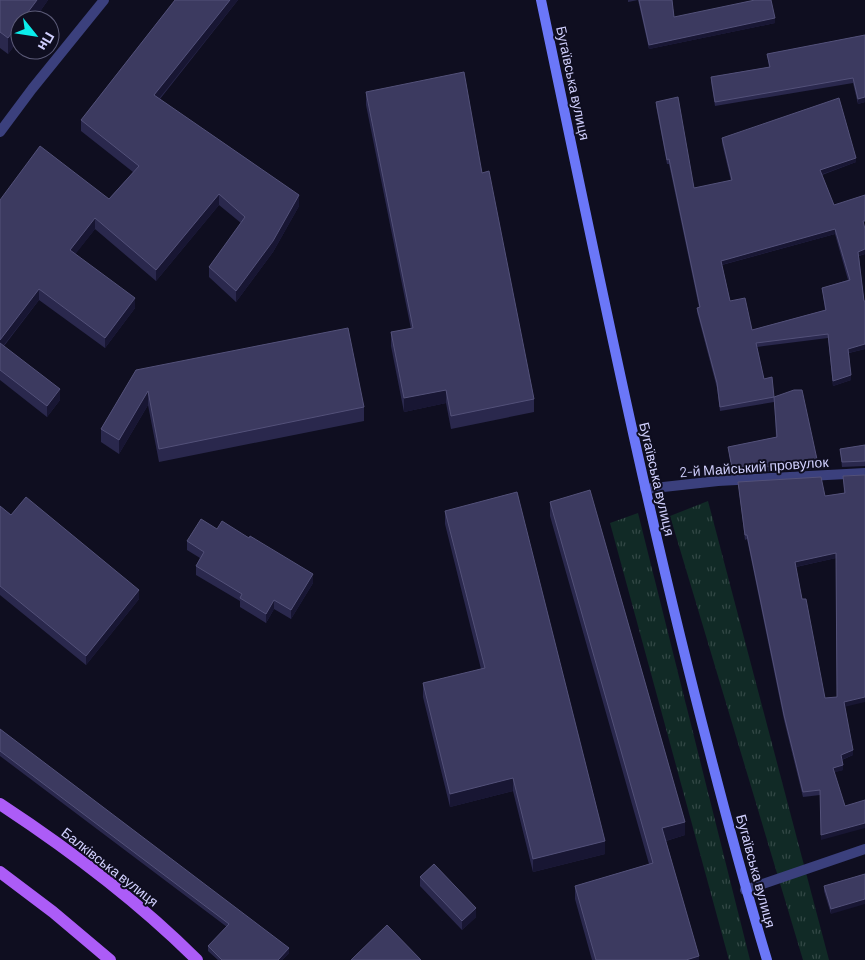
<svg xmlns="http://www.w3.org/2000/svg" width="865" height="960" font-family="Barlow,sans-serif">
	<defs>
		<pattern id="grass-tufts" width="24" height="20" patternUnits="userSpaceOnUse" patternTransform="scale(1.25)"><rect width="24" height="20" fill="#112a26"/><path d="M3 7l-1-3M5 7V3M7 7l1-3M15 17l-1-3M17 17v-4M19 17l1-3" fill="none" stroke="#334846"/></pattern>
	</defs>
	<rect width="100%" height="100%" fill="#0f0e20"/>
	<!-- grass -->
	<g fill="url(#grass-tufts)">
		<path d="M708,501l121,459h-26l-133,-444z"/>
		<path d="M638,513l112,447h-21l-119,-437z"/>
	</g>
	<g fill="none" stroke-linecap="round" stroke-linejoin="round">
		<!-- street -->
		<g stroke="#3b407d" stroke-width="10">
			<path d="M0,132l32,-43 72,-89"/>
			<path d="M645,489l73,-8 147,-8"/>
			<path d="M745,890l120,-41"/>
		</g>
		<!-- secondary -->
		<path stroke="#6b77f8" stroke-width="10" d="M541,0c53,251 103,502 168,750 18,70 37,140 58,210"/>
		<!-- primary -->
		<g stroke="#ac5cf7" stroke-width="12">
			<path d="M0,804c70,46 138,97 197,156"/>
			<path d="M0,872l53,40 57,48"/>
		</g>
	</g>
	<!-- wall -->
	<g fill="#2a284d" fill-rule="evenodd">
		<path d="M0,0h48l-14,20h-14v18l-12,16 -8,-6z"/>
		<path d="M175,0h63l-78,99 139,107 -26,46 -37,50 -27,-25v-10l32,-44 -22,-18 -63,76 -61,-52 -20,25 60,54 -30,40 -66,-48 -35,46 56,54 -13,17 -47,-37v-180l109,-1 24,-27 -52,-41v-11z"/>
		<path d="M628,0h44l2,17 101,6 -126,26 -11,-49 -10,2z"/>
		<path d="M865,35v67l-7,2 -5,-21 -138,23 -4,-24v-5l58,-10 -2,-13z"/>
		<path d="M366,92l116,81 52,226v13l-83,17 -5,-26 -42,9 -13,-66v-14l20,-3 -45,-224z"/>
		<path d="M656,102l38,86 37,-7 -9,-38v-5l134,24 -34,13 12,30 30,20 1,4v25l-6,2 5,45h1v48l-16,4 2,27 -18,6 -5,-48 -71,9 7,32 10,18v5l-54,9 -3,-23 -20,-76v-4l2,-1 -30,-143h-2l-11,-58zM835,234l13,46 -26,8 3,22 -73,20 -22,-29 -8,-36z"/>
		<path d="M136,370l228,37v14l-205,41 -11,-57 -29,49 -18,-12v-13z"/>
		<path d="M774,397l44,67v5l-81,4 -5,-1 -4,-25 48,-10z"/>
		<path d="M865,445v21l-23,1 -2,-18z"/>
		<path d="M865,475l-20,232 8,48 -11,5 1,10 -9,2 -13,68 -1,-45 -17,2 -19,-77 -37,-181 -2,1 -7,-58 87,14 19,-3 -1,-17zM836,558l1,139 -12,1 -23,-99 -6,-32z"/>
		<path d="M550,502l135,333 -19,6 33,119h-107l-17,-61v-13l74,-22 -99,-348z"/>
		<path d="M0,506l11,9 128,84 -53,66 -86,-70z"/>
		<path d="M445,511l160,343 -72,18 -20,-81 -63,16 -27,-110v-14l58,-14 -36,-145z"/>
		<path d="M187,541l126,42 -22,36 -17,-10 -8,14 -26,-16v-6l-44,-26v-9l4,-8 -13,-8z"/>
		<path d="M0,729l289,224 -7,7h-64l-10,-9v-5l19,-19 -227,-171z"/>
		<path d="M865,874l-34,40 -7,-23v-5z"/>
		<path d="M420,877l56,40 -14,13 -42,-44z"/>
	</g>
	<!-- shaded-wall -->
	<g fill="#181633">
		<path d="M37,0h11l-14,20h-12z"/>
		<path d="M230,0h8l-84,105v-10z"/>
		<path d="M775,18v5l-126,26v-4z"/>
		<path d="M20,22v16l-12,16v-16z"/>
		<path d="M865,97v5l-7,2v-5z"/>
		<path d="M856,158v4l-36,13v-5z"/>
		<path d="M219,194v11l-63,76v-11z"/>
		<path d="M299,195v11l-26,46 -37,50v-11z"/>
		<path d="M95,218v11l-25,32v-11z"/>
		<path d="M835,229v5l-114,31v-4z"/>
		<path d="M865,249v5l-7,2v-4z"/>
		<path d="M39,289v11l-39,50v-10z"/>
		<path d="M135,298v10l-30,40v-10z"/>
		<path d="M865,344v5l-17,4v-4z"/>
		<path d="M851,375v5l-18,6v-5z"/>
		<path d="M60,389v11l-13,17v-11z"/>
		<path d="M446,390v13l-42,9v-14z"/>
		<path d="M148,391v14l-29,49v-14z"/>
		<path d="M836,553v5l-41,9v-5z"/>
		<path d="M313,574v9l-22,36v-9z"/>
		<path d="M139,590v9l-53,66v-9z"/>
		<path d="M274,600v9l-8,14v-9z"/>
		<path d="M865,697v5l-21,5v-5z"/>
		<path d="M853,750v5l-12,5v-5z"/>
		<path d="M843,765v5l-10,3v-5z"/>
		<path d="M513,778v13l-63,16v-13z"/>
		<path d="M685,822v13l-23,7v-14z"/>
		<path d="M865,823v5l-44,12v-5z"/>
		<path d="M605,841v13l-72,18v-13z"/>
		<path d="M865,899v5l-34,10v-5z"/>
		<path d="M476,908v9l-14,13v-9z"/>
		<path d="M289,948v5l-7,7h-4z"/>
		<path d="M699,956v4h-13z"/>
	</g>
	<!-- building -->
	<g fill="#3c3a60" stroke="#535179" fill-rule="evenodd">
		<path d="M0,0h37l-15,20h-2v2l-12,16 -8,-6z"/>
		<path d="M175,0h55l-76,95 145,100 -26,46 -37,50 -27,-24 36,-50 -26,-23 -63,76 -61,-52 -25,32 65,48 -30,40 -66,-49 -39,51v-140l40,-54 69,53 30,-33 -58,-46z"/>
		<path d="M639,0h33l2,17 81,-17h16l4,18 -126,27z"/>
		<path d="M865,35v62l-7,2 -5,-21 -138,24 -4,-25 59,-10 -3,-13z"/>
		<path d="M464,72l18,101 7,-2 45,228 -83,17 -5,-26 -42,8 -13,-66 22,-4 -47,-236z"/>
		<path d="M678,97l16,91 38,-8 -10,-42 117,-40 17,60 -36,12 14,35 31,-10v26h-2l2,8v20l-7,3 6,49h1v43l-17,5 3,26 -18,6 -5,-47 -72,9 8,36 8,-2 2,20 -54,10 -3,-24 -20,-75 3,-1 -31,-148 -2,1 -11,-58zM835,229l15,51 -28,8 4,22 -74,20 -7,-32 -15,3 -9,-40z"/>
		<path d="M348,328l16,79 -205,42 -11,-58 -29,49 -18,-11 35,-59z"/>
		<path d="M0,343l60,46 -13,17 -47,-36z"/>
		<path d="M794,390h8l16,74 -81,4h-5l-4,-21 49,-10 -3,-40z"/>
		<path d="M865,445v16l-23,1 -2,-13z"/>
		<path d="M865,475v222l-21,5 9,48 -12,5 2,10 -10,3 12,38 20,-6v23l-44,12 -1,-45 -17,2 -19,-77 -37,-180h-2l-7,-53 83,-5 4,19 20,-3 -2,-17zM836,553l1,144 -12,1 -19,-99h-4l-7,-37z"/>
		<path d="M590,490l95,332 -23,6 37,128 -13,4h-90l-21,-74 78,-23 -103,-361z"/>
		<path d="M517,492l88,349 -72,18 -20,-81 -63,16 -27,-111 62,-15 -40,-157z"/>
		<path d="M26,497l113,93 -53,66 -86,-70v-80l11,9z"/>
		<path d="M201,519l16,10 5,-8 27,17 1,-2 63,38 -22,36 -17,-10 -8,14 -26,-16 2,-4 -46,-28 8,-14 -17,-11z"/>
		<path d="M0,729l289,219 -11,12h-56l-14,-14 21,-22 -229,-173z"/>
		<path d="M434,864l42,44 -14,13 -42,-44z"/>
		<path d="M865,874v25l-34,10 -7,-23z"/>
		<path d="M387,925l34,35h-70z"/>
	</g>
	<g text-anchor="middle" stroke-width="4" stroke-linejoin="round" paint-order="stroke">
		<!-- street labels -->
		<g font-size="14" fill="#d0cffd" stroke="#0f0e20">
			<text transform="translate(573 83) rotate(78)" y="5">Бугаївська вулиця</text>
			<text transform="translate(754 467) rotate(-4)" y="5">2-й Майський провулок</text>
			<text transform="translate(657 479) rotate(77)" y="5">Бугаївська вулиця</text>
			<text transform="translate(110 867) rotate(38)" y="5">Балківська вулиця</text>
			<text transform="translate(756 871) rotate(75)" y="5">Бугаївська вулиця</text>
		</g>
	</g>
	<!-- north arrow -->
	<g transform="translate(35 35) rotate(120)"><circle r="24" fill="#0f0e20" stroke="#5c5b78"/>
	<path d="M0-4L9 19L0 12L-9 19Z" fill="#0bedeb"/>
	<text y="-8" font-size="14" font-weight="bold" text-anchor="middle" fill="#d0cffd">Пн</text>
	</g>
</svg>
